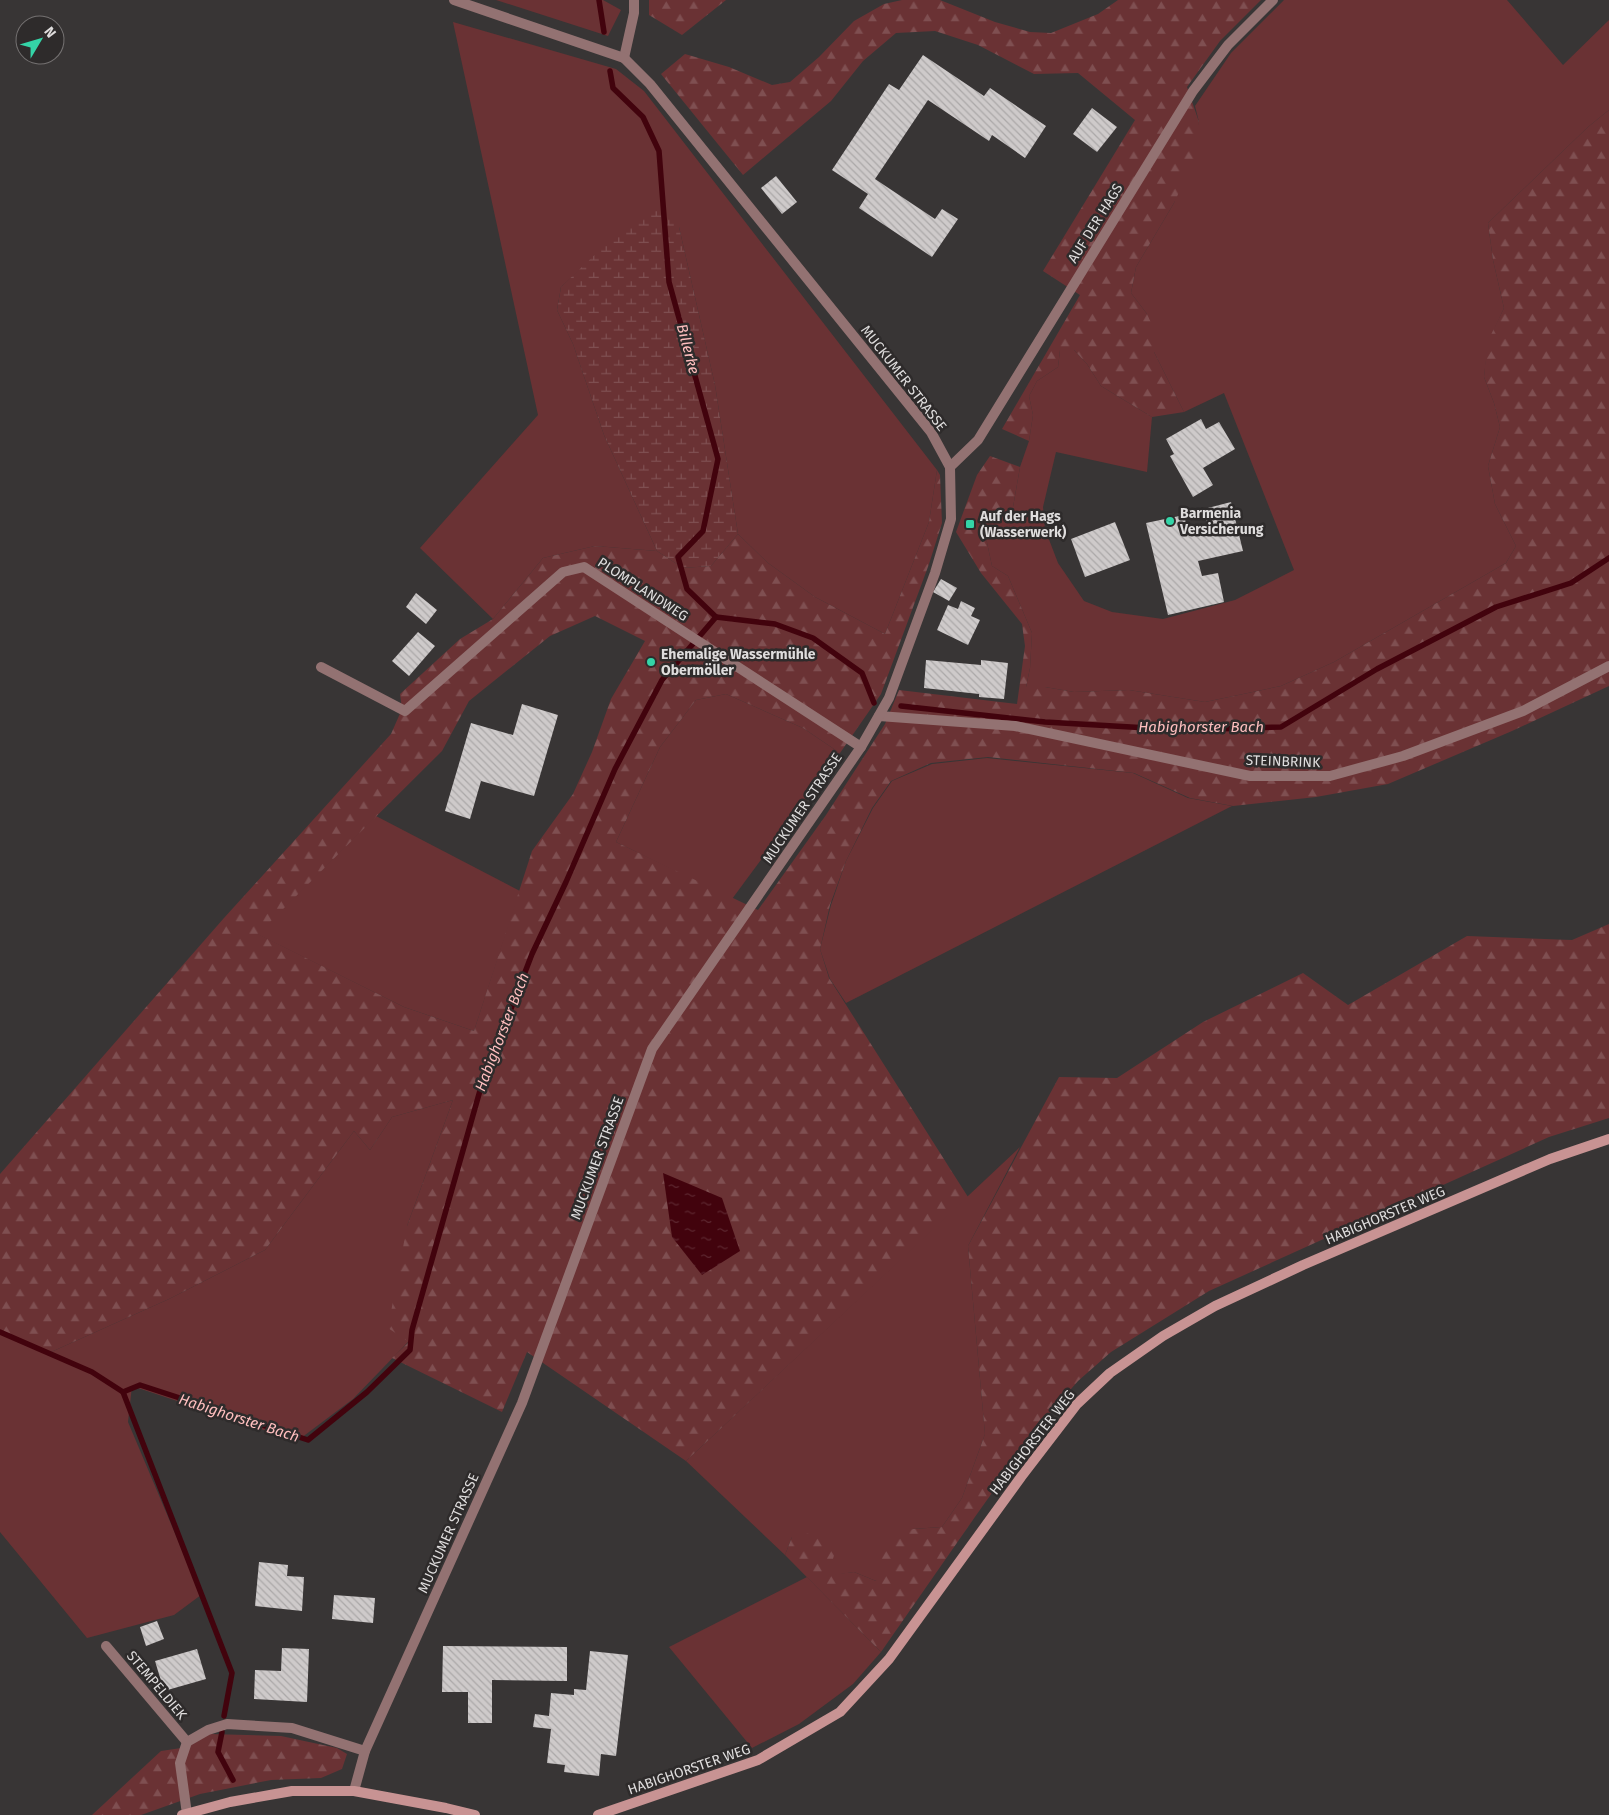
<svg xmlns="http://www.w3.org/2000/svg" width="1609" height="1815" font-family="'Fira Sans',sans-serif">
	<defs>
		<pattern id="forest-firs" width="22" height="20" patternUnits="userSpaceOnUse" patternTransform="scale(1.25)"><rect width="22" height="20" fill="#6a3234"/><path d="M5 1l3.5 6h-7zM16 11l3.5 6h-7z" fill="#7f4f51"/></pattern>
		<pattern id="wetland-marsh" width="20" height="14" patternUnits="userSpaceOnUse" patternTransform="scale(1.25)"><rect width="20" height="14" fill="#6a3234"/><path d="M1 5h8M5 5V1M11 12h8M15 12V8" fill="none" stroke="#7f4f51"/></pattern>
		<pattern id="water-ripples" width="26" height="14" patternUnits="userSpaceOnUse" patternTransform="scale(1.25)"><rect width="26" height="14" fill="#42030d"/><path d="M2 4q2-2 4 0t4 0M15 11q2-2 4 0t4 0" fill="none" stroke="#5d2730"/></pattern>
		<pattern id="building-back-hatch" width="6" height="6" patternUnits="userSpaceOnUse" patternTransform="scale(1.25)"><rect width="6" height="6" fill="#cecaca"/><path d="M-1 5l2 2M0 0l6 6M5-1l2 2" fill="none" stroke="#aba8a8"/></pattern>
	</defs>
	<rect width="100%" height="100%" fill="#383535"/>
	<!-- grass -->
	<g fill="#6a3234">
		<path d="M496,0h107l18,10 -13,26z"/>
		<path d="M1284,0h223l56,65 46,-45v90l-21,17 -100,96 5,37 11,48 -16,35 -4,34 10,26 6,24 -12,39 7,38 21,42 -10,17 -172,99 -53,24 -76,16 -76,-12 -55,2 -29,-5h-19l4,-19 2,-35 -24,-57 -16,-10 -6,-28 23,-8 11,-63 9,-26 4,-26 -4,-19 8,-15 21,-14 2,-17h14l13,14 14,22 51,31 -5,55 -91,-20 -13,55 2,22 13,34 26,38 28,11 51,7 72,-19 59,-30 -70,-177 -40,19 -30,-60 -7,-38 -16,-21 5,-26 38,-64 25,-81 -4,-16 36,-53z"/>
		<path d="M453,22l163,47 28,22 293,379 -8,52 -44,112 -70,-37 -47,-34 -30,-29 -23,-149 -36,-158 -86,31 -32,29 -4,23 16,34 31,91 53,116 -62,-5 -52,12 -50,61 -73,-71 118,-133z"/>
		<path d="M726,694l77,34 37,25 -108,146 -116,-57 44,-95 36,-47z"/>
		<path d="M987,758l146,15 55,25 44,8 -386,197 -16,-24 -10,-30 11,-44 15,-44 27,-53 19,-27 40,-17z"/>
		<path d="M376,816l144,75 -46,140 -70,-24 -147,-73z"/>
		<path d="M453,1100l-46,126 2,115 -56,58 -56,42 -165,-55 -4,36 73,173 -27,20 -87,23 -87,-106v-201l51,21 118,-53 96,-49 89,-119 16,19 22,-33z"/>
		<path d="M1020,1147l-52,99 17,188 -23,64 -20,29 -29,2 -37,52 -22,-9 -26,4 -36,-39 -7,18 -99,-94z"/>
		<path d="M807,1577l74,75 -28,32 -54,40 -47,24 -83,-101z"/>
	</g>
	<!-- forest -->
	<g fill="url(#forest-firs)" fill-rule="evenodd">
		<path d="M649,0h77l-44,35 -33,-20z"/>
		<path d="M902,0h38l55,22 35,10 21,1 47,-19 20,-14h143l-41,41 -33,46 12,35 -5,38 -20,43 -38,64 -5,26 16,21 10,22 -3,16 30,60 -32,5 -51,-31 -14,-22 -13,-14h-14l-2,17 -21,14 -8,15 4,19 -4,26 -27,-12 78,-134 -37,-24 92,-151 -57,-47 -44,1 -56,-29 -43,-14 -39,2 -33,28 -32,40 -88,74 -82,-101 24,-20 44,13 43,18 18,-3 29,-25 35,-36 30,-17z"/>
		<path d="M1609,110v576l-97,45 -124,53 -72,13 -83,9 -43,-8 -56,-25 -146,-16 -57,6 -40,18 -19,27 -26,53 -16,44 -10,44 9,29 139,219 -282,264 -159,-109 -25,60 -110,-54 17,-16 -21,-14 19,-102 46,-126 -61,17 -22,33 -16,-19 -89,119 -96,49 -118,53 -51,-21v-157l224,-256 167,-184 11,-25 -2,-15 60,-55 33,-20 50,-61 52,-12 62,5 26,17 28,-2 27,-32 30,29 47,34 70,37 44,-112 8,-52 3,5 2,48 -13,41 -48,130 -41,59 -37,-25 -77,-34 -30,6 -36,47 -44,95 142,68 68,-95 59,-91 14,-34 118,14 8,-58 -3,-22 -41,-51 -25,-41 21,-57 13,-19 30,11 -11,63 -23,8 6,28 16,10 24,57 -2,35 -4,19h19l29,5 55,-2 76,12 76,-16 53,-24 172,-99 10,-17 -21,-42 -7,-38 12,-39 -6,-24 -10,-26 3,-34 17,-35 -11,-48 -5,-37 100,-96zM595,616l50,25 -34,58 -19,53 -19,42 -41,57 -58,180 -70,-24 -146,-73 184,-183 27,-50 81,-65z"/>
		<path d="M1609,924v194l-60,19 -340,154 -98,61 -33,29 -34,39 -67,94 -96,138 -96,-97 7,-18 28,-6 16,18 -8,26 26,-3 22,9 6,-41 31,-11 29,-2 20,-29 23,-64 -17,-188 91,-169 58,1 86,-56 100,-49 45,32 119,-69 105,4z"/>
		<path d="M209,1734l72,2 56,12 10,6 -5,15 -21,9 -50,2 -71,14 -59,21h-49l69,-64 27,-4z"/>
	</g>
	<!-- wetland -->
	<path fill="url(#wetland-marsh)" d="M656,205l12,6 11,16 36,158 23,149 -27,32 -28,2 -26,-17 -53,-116 -31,-91 -16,-34 4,-23 67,-64z"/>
	<!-- water -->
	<path fill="url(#water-ripples)" d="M663,1173l59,25 18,53 -38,24 -30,-38z"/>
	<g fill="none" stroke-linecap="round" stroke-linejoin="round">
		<!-- stream -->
		<g stroke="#42030d" stroke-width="5.5">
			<path d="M599,0l5,32"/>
			<path d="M610,71l3,17 30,29 16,34 10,131 49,177 -15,72 -25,26 9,32 29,28"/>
			<path d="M901,706l144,16 137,8 99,-3 96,-58 119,-62 75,-24 38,-25"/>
			<path d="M0,1332l92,40 31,20"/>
			<path d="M224,1716l8,-43 -109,-281 17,-7 168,55 59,-48 43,-42 2,-20 69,-243 51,-133 34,-72 49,-113 47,-89 54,-63 59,7 38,14 49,35 12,30"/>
			<path d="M222,1732l-4,20 15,28"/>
		</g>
	</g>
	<!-- building -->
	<g fill="url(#building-back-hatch)">
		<path d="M923,55l61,41 6,-8 56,38 -21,32 -33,-23 -3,6 -61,-41 -53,79 60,40 7,-10 16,10 -26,38 -73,-49 9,-14 -36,-24 57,-86 10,6z"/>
		<path d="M1092,108l25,19 -20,25 -24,-18z"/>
		<path d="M776,176l21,26 -15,12 -21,-26z"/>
		<path d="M1201,419l5,10 13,-7 16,27 -32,19 10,17 -20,12 -23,-41 4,-2 -8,-15z"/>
		<path d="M1231,502l12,49 -45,10 4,15 16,-3 6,29 -56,13 -22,-92 38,-8 5,21 20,-4 -5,-23z"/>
		<path d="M1115,522l15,38 -45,17 -14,-38z"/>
		<path d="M941,579l16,9 -8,13 -16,-9z"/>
		<path d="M416,593l21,17 -11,14 -20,-17z"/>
		<path d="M961,601l14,7 -4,8 9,4 -12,25 -31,-15 11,-25 10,4z"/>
		<path d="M418,632l17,14 -26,30 -17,-15z"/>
		<path d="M926,660l55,5v-5l27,3 -4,36 -25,-2v-3l-55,-6z"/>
		<path d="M522,704l36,11 -24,81 -53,-15 -11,38 -25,-8 26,-88 42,12z"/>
		<path d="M259,1562l29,3 -1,11 17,1 -2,34 -47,-5z"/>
		<path d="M334,1595l41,3 -2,25 -41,-4z"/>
		<path d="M157,1621l7,18 -18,7 -6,-19z"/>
		<path d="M443,1646l124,1v34l-75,-1v43h-24v-31h-26z"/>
		<path d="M282,1648l27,1 -2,53 -53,-3 1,-29 26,1z"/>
		<path d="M197,1649l9,30 -42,12 -9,-30z"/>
		<path d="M590,1651l38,4 -12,101 -15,-2 -2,22 -35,-4 1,-7 -18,-2 4,-34 -18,-2 2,-13 14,2 2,-23 23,2v-6l12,1z"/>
	</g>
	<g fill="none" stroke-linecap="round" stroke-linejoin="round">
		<!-- street -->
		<g stroke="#937272" stroke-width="10">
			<path d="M624,58l10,-45v-13"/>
			<path d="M950,467l28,-27 215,-349 35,-46 45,-45"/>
			<path d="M321,667l84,44 158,-139 21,-5 277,180"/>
			<path d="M879,716l136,10 235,50h80l73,-20 120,-45 86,-45"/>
			<path d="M106,1646l81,96 21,-12 19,-6 65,4 73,23"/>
			<path d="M187,1742l-7,21 7,51"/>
			<path d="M354,1791l11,-40 157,-348 130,-354 209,-302 28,-49 46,-125 16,-54 -1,-52 -19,-35 -281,-348 -26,-26 -170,-58"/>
		</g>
		<!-- secondary -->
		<g stroke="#c89393" stroke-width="10">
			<path d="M182,1815l48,-13 62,-11h62l92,17 29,7"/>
			<path d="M598,1815l160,-55 82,-48 49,-53 132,-182 56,-73 33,-31 53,-37 52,-30 88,-41 247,-106 59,-20"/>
		</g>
	</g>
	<!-- markers -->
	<g fill="#34d4a7" stroke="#2e2b2b" stroke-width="2">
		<circle cx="1170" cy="521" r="5"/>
		<rect x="965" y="519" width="10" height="10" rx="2.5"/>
		<circle cx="651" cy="662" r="5"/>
	</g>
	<g text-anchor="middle" stroke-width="5" stroke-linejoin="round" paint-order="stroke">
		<!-- street labels -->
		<g font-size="14" fill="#dfdddd" stroke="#2e2b2b">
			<text transform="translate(1095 223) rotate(-58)" y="5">AUF DER HAGS</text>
			<text transform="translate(904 378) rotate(52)" y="5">MUCKUMER STRASSE</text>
			<text transform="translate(643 589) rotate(33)" y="5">PLOMPLANDWEG</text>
			<text transform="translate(1283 761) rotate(2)" y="5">STEINBRINK</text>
			<text transform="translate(802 808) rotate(-56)" y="5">MUCKUMER STRASSE</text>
			<text transform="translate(597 1158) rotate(-70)" y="5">MUCKUMER STRASSE</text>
			<text transform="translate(1385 1215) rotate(-23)" y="5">HABIGHORSTER WEG</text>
			<text transform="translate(1032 1442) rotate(-52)" y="5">HABIGHORSTER WEG</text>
			<text transform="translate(448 1533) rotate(-66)" y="5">MUCKUMER STRASSE</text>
			<text transform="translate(157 1685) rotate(50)" y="5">STEMPELDIEK</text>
			<text transform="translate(689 1769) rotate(-19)" y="5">HABIGHORSTER WEG</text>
		</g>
		<!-- poi labels -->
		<g font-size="14" font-weight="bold" fill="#dfdddd" stroke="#2e2b2b" text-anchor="start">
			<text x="1180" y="518">Barmenia<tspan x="1180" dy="16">Versicherung</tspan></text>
			<text x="980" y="521">Auf der Hags<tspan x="980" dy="16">(Wasserwerk)</tspan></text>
			<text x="661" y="659">Ehemalige Wassermühle<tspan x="661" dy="16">Obermöller</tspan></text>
		</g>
		<!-- water labels -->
		<g font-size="15" font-style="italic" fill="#febebe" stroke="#2e2b2b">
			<text transform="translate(688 349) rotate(75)" y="5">Billerke</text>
			<text x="1201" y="732">Habighorster Bach</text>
			<text transform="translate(502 1032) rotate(-69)" y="5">Habighorster Bach</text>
			<text transform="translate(239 1418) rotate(18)" y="5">Habighorster Bach</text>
		</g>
	</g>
	<!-- north arrow -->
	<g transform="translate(40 40) rotate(52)"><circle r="24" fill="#2e2b2b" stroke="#757272"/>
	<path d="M0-4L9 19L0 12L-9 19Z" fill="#34d4a7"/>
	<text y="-8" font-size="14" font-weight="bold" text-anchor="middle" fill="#dfdddd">N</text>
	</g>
</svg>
